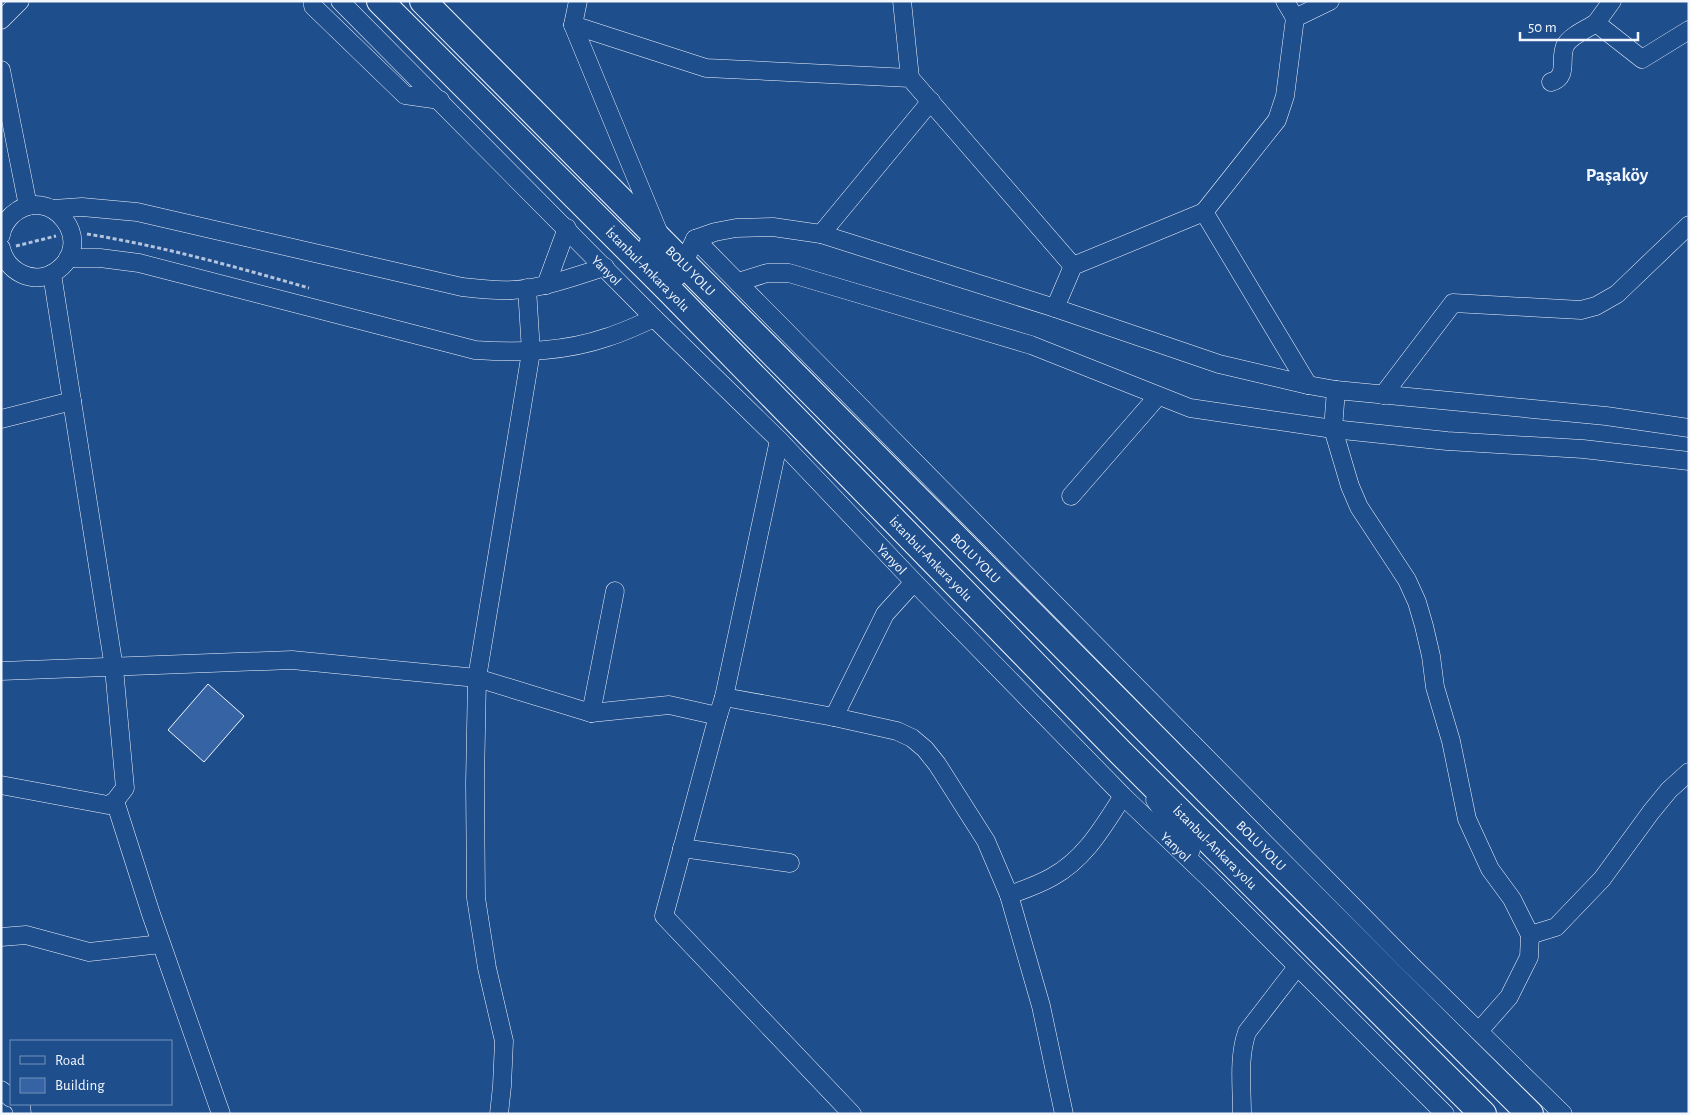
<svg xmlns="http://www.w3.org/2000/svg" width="1690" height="1115" font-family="'Alegreya Sans',sans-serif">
	<rect width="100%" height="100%" fill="#1f4e8c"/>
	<!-- building -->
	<path fill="#3563a3" stroke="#f2f6ff" d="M208,684l36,32 -40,46 -36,-32z"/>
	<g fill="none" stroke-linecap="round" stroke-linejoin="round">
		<defs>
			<g id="minor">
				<path d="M313,1v5l92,89 35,5"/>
				<path id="s1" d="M340,1l314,317 125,122 135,142 209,214 92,88 230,230"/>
				<path d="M578,1l-5,24 85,206"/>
				<path d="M902,1l8,77"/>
				<path d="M1285,1l10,17"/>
				<path d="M1612,1l-16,22 46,36 47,-29"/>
				<path d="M1,20l19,-19"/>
				<path d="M573,25l133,43 204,10 163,188"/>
				<path d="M1,70l27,136"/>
				<path d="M1551,82c19,-5 7,-25 15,-38 6,-9 21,-15 30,-21"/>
				<path d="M53,209l29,-2 55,5 325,75c17,2 34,4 51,3 32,-2 62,-14 92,-23"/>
				<path d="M821,234l110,-133"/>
				<path d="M1,235c1,-7 5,-14 11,-20 38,-34 87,28 43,57 -22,14 -49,-1 -54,-24"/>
				<path d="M695,239l20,-7 21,-4 37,-1 48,7 234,74 164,56 89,21 28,5 270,26 83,12"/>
				<path d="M648,244l29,33 18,-38 712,722 156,153"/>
				<path d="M68,258h32l39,5 336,87c45,3 90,2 133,-13 16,-5 31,-12 46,-19"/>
				<path d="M738,282l29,-9h22l242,72 159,63 143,21 114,12 136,8 106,12"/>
				<path d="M546,285l21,-57"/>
				<path d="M1055,308l18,-42 131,-54"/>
				<path d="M1308,385l-104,-173 73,-92 8,-24 10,-78 35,-17"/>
				<path d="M1336,390l-3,39 17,57 9,21 48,73 10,22 7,24 7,30 4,31 16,54 16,78 23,50 22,30 18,36 -1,22 -20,40 -30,34"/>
				<path d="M1383,395l70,-92 128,7 15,-4 21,-12 72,-69"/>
				<path d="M1,419l71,-18"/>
				<path d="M779,440l-55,257 110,20"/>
				<path d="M1071,496l87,-100"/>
				<path d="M914,582l-29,32 -51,103 63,14 15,7 13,11 12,15 49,77 23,54 32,111 23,108"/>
				<path d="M1,671l291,-11 185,18 114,35 78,-8 49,11 6,-19"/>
				<path d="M591,713l24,-122"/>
				<path d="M718,716l-54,200 188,198"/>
				<path d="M1,785l107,20 7,-4 10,-13 -11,-120 -62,-394"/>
				<path d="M1155,800l36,50"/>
				<path d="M115,801l36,113 70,200"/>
				<path d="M682,848l108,15"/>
				<path d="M1009,895c14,-5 29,-10 43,-18 33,-18 51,-50 71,-81"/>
				<path d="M1530,935l26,-8 46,-48 49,-67 18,-22 20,-18"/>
				<path d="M1,937l25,-2 63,17 72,-8"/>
				<path d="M1,1090l10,8"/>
				<path d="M19,1104l2,2 1,8"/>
				<path d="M499,1114l3,-28 2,-45 -17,-73 -11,-70 -1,-115 2,-105 54,-326 -4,-64"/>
				<path d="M1242,1114c0,-27 -4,-56 5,-82l50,-65"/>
			</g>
			<g id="highway">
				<path id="s2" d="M380,1l291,291 450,461 362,361"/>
				<path id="s3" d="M423,1l969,976 138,137"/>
			</g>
		</defs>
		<!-- minor casing -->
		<use href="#minor" stroke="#f2f6ff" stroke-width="19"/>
		<!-- highway casing -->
		<use href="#highway" stroke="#f2f6ff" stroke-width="28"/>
		<!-- path -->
		<g stroke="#b3c4dc" stroke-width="3" stroke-dasharray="4 2.5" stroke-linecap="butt">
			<path d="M87,234c75,12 149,33 222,54"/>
			<path d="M16,246l40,-10"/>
		</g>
		<!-- minor -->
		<use href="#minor" stroke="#1f4e8c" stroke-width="18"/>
		<!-- highway -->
		<use href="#highway" stroke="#1f4e8c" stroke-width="26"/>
	</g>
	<g text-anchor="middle" stroke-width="4" stroke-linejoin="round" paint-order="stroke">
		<!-- street labels -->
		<g font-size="14" fill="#f2f6ff" stroke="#1f4e8c">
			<text dy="5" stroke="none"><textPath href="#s2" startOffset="379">İstanbul-Ankara yolu</textPath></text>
			<text dy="5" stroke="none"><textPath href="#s1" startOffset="379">Yanyol</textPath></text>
			<text dy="5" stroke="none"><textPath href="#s3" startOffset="380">BOLU YOLU</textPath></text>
			<text dy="5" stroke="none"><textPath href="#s2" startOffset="784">İstanbul-Ankara yolu</textPath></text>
			<text dy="5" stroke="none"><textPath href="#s3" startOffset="785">BOLU YOLU</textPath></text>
			<text dy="5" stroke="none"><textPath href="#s1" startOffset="785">Yanyol</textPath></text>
			<text dy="5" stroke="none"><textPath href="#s3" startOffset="1190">BOLU YOLU</textPath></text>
			<text dy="5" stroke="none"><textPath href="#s1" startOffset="1189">Yanyol</textPath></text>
			<text dy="5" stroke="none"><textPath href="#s2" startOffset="1189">İstanbul-Ankara yolu</textPath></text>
		</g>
		<!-- district labels -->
		<g font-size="19" font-weight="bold" fill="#f2f6ff" stroke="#1f4e8c">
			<text x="1617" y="181">Paşaköy</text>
		</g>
	</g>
	<!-- border -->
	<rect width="1690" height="1115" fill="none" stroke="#f2f6ff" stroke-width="5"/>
	<!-- legend -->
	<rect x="10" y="1040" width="162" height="65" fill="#1f4e8c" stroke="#7391ba"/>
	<rect x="20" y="1056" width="25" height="8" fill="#1f4e8c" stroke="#7391ba"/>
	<text x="55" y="1065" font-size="15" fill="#f2f6ff">Road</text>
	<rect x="20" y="1078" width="25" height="15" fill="#3563a3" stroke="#7391ba"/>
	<text x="55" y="1090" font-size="15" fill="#f2f6ff">Building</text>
	<!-- scale -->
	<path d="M1520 32v8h118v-8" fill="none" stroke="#f2f6ff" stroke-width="2.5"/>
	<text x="1528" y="32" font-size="15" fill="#f2f6ff" stroke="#1f4e8c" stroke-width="4" paint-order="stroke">50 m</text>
</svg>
